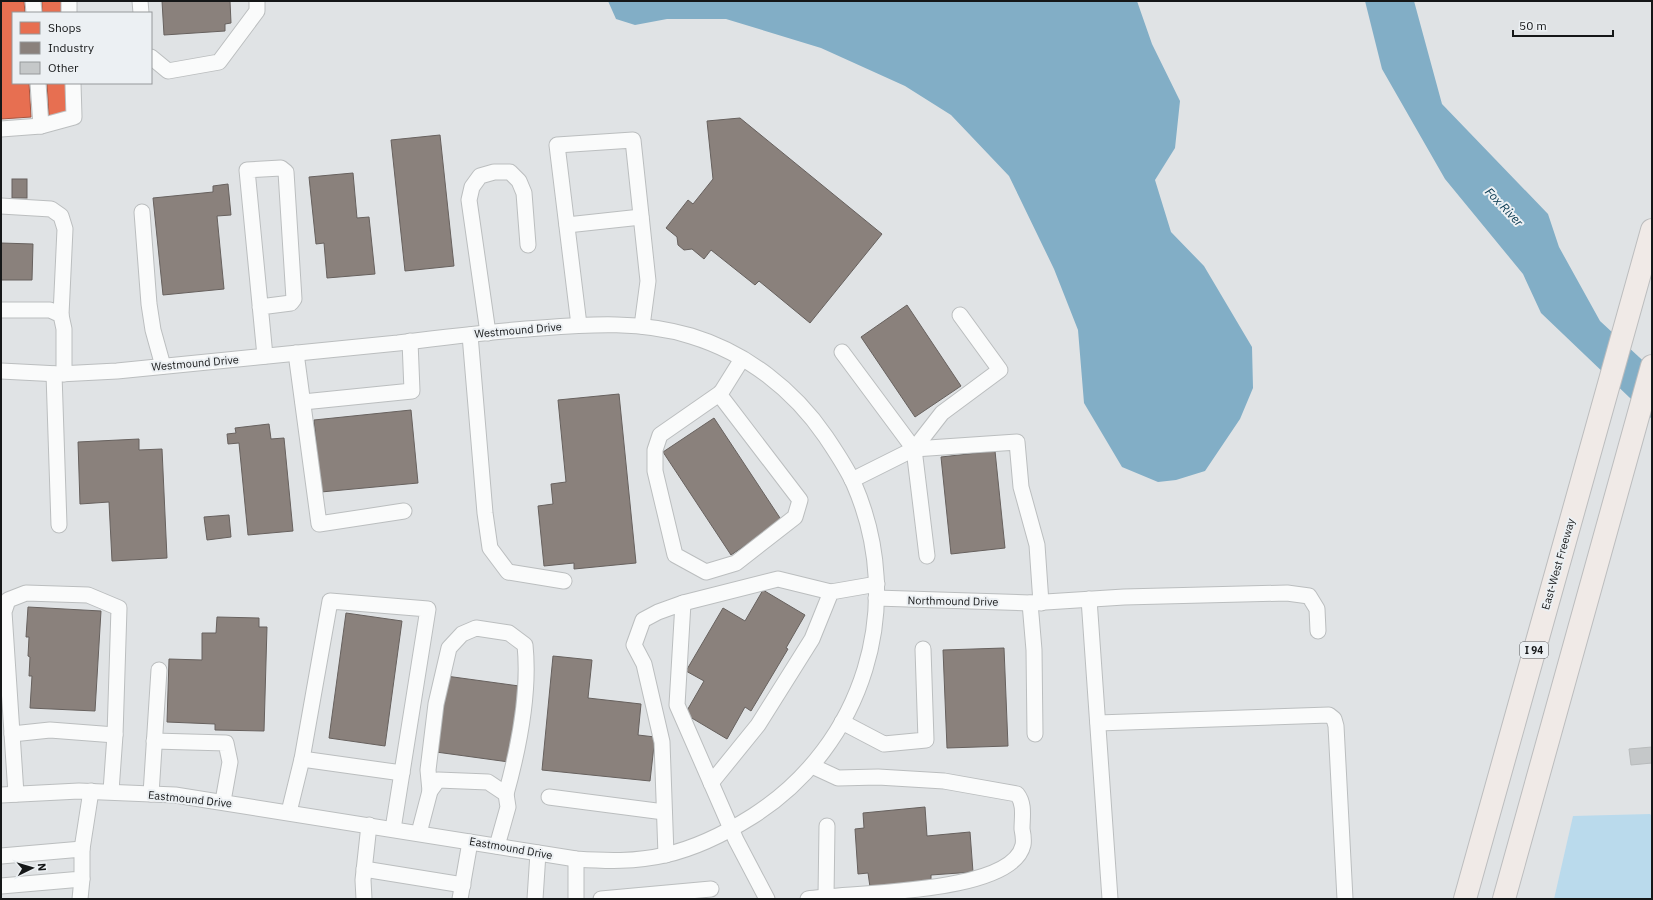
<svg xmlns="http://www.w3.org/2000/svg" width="1653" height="900" font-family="'IBM Plex Sans',sans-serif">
	<rect width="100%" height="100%" fill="#e0e3e5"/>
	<!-- green -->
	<path fill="#badaec" d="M1650,814l2,3v82h-98l19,-83z"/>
	<!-- water -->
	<g fill="#82aec6">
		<path d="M608,1h529l15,43 28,57 -5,47 -20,32 16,52 33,34 48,81 1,41 -13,31 -35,52 -29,9 -18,2 -36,-15 -38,-64 -6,-73 -24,-61 -45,-93 -58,-61 -46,-29 -84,-38 -95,-29h-59l-32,6 -19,-6z"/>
		<path d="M1365,1h49l28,103 106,110 11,33 41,74 52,48v50l-111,-106 -18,-39 -78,-95 -63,-110z"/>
	</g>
	<!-- shops -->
	<g fill="#e76f51" stroke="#a85540">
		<path d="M1,1h23l1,12h-12v70h16l2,34 -30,2z"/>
		<rect x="42" y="1" width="19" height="12"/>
		<path d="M47,83h19l2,32 -19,1z"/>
	</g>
	<!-- industry -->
	<g fill="#8a817c" stroke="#67615e">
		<path d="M162,1h68l1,22 -6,1v7l-61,4z"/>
		<path d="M740,118l142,116 -72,89 -51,-42 -4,4 -44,-35 -7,9 -12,-10 -8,1 -6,-5 -1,-8 -11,-9 22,-28 5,4 20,-25 -6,-58z"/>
		<path d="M440,135l14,131 -49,5 -14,-131z"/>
		<path d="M353,173l4,45 12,-1 6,57 -48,4 -3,-35 -8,1 -7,-67z"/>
		<rect x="12" y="179" width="15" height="19"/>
		<path d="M228,184l3,31 -14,1 7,73 -61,6 -10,-97 60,-6v-6z"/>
		<path d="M1,243l32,1 -1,36h-31z"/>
		<path d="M907,305l54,81 -46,31 -54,-80z"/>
		<path d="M619,394l17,169 -62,6v-6l-30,3 -6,-60 15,-2 -2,-20 15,-2 -8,-82z"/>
		<path d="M411,410l7,73 -97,9 -7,-72z"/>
		<path d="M714,418l68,103 -51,34 -68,-103z"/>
		<path d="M269,424l2,15 13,-1 9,93 -45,4 -9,-92 -11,1 -1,-10 9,-1 -1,-5z"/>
		<path d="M139,439v11l23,-1 5,109 -55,3 -3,-59 -29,2 -2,-62z"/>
		<path d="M995,451l10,97 -54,6 -10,-97z"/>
		<path d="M229,515l2,22 -24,3 -3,-23z"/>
		<path d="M763,590l42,25 -19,33 2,1 -37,62 -6,-4 -18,32 -42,-25 19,-33 -18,-10 37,-63 22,13z"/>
		<path d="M28,607l73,4 -6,100 -65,-3 2,-32h-3l1,-19 -2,-1 1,-19h-3z"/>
		<path d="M346,613l56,8 -17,125 -56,-8z"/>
		<path d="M217,617l42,1v9h8l-3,104 -49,-1v-6l-48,-2 2,-63 33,1v-27h14z"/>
		<path d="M1004,648l4,98 -61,2 -4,-98z"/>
		<path d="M553,656l39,4 -4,38 53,6 -3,31 17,2 -5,44 -108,-11z"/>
		<path d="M446,676l73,10 -10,76 -73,-10z"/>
		<path d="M925,807l2,29 43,-4 3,40 -42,3v7l-61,5 -2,-14 -10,1 -3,-45 9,-1 -1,-15z"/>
	</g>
	<!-- building -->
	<path fill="#c5c8c9" stroke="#b8bbbc" d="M1652,747v16l-21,2 -2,-16z"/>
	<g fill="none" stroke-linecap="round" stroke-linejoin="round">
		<defs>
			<g id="minor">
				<path d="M33,1l1,12"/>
				<path d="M69,1v12"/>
				<path d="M140,1l1,12"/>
				<path d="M151,57l17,14 51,-9 38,-51v-10"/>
				<path d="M38,83l3,43"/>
				<path d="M1,129l40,-3 33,-9 -1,-34"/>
				<path d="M1,206l50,3 10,7 4,13 -4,86"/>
				<path d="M142,212l7,92 4,26 10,36"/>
				<path d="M567,225l74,-8"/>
				<path d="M260,307l31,-4 3,-4 -8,-127 -5,-4 -34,2 18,186"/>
				<path d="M1,310h49l11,5 3,14v45"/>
				<path d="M579,325l-22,-180 76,-5 15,141 -6,45"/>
				<path d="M488,333l-19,-133 3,-13 8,-11 14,-4h16l9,9 5,12 4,52"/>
				<path d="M470,335l15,178 5,35 18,24 56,9"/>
				<path d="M842,352l72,97 13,107"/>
				<path d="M296,353l23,171 85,-13"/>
				<path d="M1,371l58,3 58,-3c94,-10 187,-18 281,-28 48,-6 96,-12 143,-15 51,-4 101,-7 150,8 56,17 103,54 135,101 10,15 21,31 28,47 53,122 10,261 -101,332 -27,17 -57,32 -88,39 -29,7 -59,6 -89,4l-401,-64 -96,-4 -78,4"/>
				<path d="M54,374l5,151"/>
				<path d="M719,394l81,106 -5,17 -59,46 -30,9 -31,-17 -20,-84v-21l5,-15 59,-41 3,-3 20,-32"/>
				<path d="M303,402l109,-11 -2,-50"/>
				<path d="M914,449l103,-7 4,45 16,58 4,58"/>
				<path d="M852,480l62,-31 28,-36 58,-43 -40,-55"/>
				<path d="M876,598l154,5 94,-6 163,-4 22,3 8,13 1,22"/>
				<path d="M1089,599l21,300"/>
				<path d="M683,603l95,-24 53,13"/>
				<path d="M1030,603l4,47 1,84"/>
				<path d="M842,722l42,22 42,-4 -3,-91"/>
				<path d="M1098,723l231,-8 5,4 2,7 9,173"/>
				<path d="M12,734l38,-4 65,5"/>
				<path d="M154,741l72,2 4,19 -7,39"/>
				<path d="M302,759l100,14"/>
				<path d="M711,783l47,-58 54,-86 19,-47 46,-8"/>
				<path d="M430,791l-2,-21 8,-66 13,-56 13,-14 14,-6 33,5 16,12c5,48 -6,102 -19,149"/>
				<path d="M16,794l-12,-182 4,-12 18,-7 62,2 31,13 -4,127 -4,56"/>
				<path d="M151,794l8,-124"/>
				<path d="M549,797l115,15"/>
				<path d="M289,812l13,-53 28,-158 98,8 -35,220"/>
				<path d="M419,833l11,-42 8,-11 50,2 18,12 2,13 -11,39"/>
				<path d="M82,849l9,-58"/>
				<path d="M666,855l-4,-113 -18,-78 -10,-19 9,-25 15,-8 25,-9 -6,102 59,135 31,59"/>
				<path d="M1,856l81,-7v30l-81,7"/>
				<path d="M576,859v40"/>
				<path d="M364,869l99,16"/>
				<path d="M826,896l1,-70"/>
				<path d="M80,899l2,-20"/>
				<path d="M364,899l-1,-19 6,-55"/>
				<path d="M460,899l10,-57"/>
				<path d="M535,899l3,-46"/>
				<path d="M601,899l110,-10"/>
				<path d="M808,899c41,-7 204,-4 215,-54 1,-5 0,-11 -1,-16 0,-12 3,-25 -5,-35l-73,-13 -66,-4 -40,1 -26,-12"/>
			</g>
			<g id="highway">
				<path d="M1465,899l187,-669"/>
				<path d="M1504,899l148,-533"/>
			</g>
		</defs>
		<!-- minor casing -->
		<use href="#minor" stroke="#bbbebf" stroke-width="17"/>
		<!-- highway casing -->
		<use href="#highway" stroke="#bcbdbe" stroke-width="24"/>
		<!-- minor -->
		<use href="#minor" stroke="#fafbfb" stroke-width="15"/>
		<!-- highway -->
		<use href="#highway" stroke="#f0eae7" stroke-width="22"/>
	</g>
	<g text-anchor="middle" stroke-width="4" stroke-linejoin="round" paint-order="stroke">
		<!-- shield labels -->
		<rect fill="#ecf0f3" stroke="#56585a" stroke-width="1" x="1520" y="642" width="28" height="16" rx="3"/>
		<g font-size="10" font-weight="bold" fill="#151718">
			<text x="1534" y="654">I 94</text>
		</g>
		<!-- street labels -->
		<g font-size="11" fill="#151718" stroke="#ecf0f3">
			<text transform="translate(518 330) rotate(-5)" y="4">Westmound Drive</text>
			<text transform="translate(195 363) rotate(-5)" y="4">Westmound Drive</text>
			<text transform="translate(1558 564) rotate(-74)" y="4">East-West Freeway</text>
			<text transform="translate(953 601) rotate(1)" y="4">Northmound Drive</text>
			<text transform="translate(190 799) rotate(6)" y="4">Eastmound Drive</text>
			<text transform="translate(511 848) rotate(10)" y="4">Eastmound Drive</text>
		</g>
		<!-- water labels -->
		<g font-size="12" font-style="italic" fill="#00334b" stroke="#ecf0f3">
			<text transform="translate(1504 207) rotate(46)" y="4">Fox River</text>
		</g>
	</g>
	<!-- border -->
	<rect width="1653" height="900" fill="none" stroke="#151718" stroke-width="4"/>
	<!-- legend -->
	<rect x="12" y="12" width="140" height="72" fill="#ecf0f3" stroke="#96999b"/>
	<rect x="20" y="22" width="20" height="12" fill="#e76f51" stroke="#96999b"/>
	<text x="48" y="32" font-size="12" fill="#151718">Shops</text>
	<rect x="20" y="42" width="20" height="12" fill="#8a817c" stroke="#96999b"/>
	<text x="48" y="52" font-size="12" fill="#151718">Industry</text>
	<rect x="20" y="62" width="20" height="12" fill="#c5c8c9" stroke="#96999b"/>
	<text x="48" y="72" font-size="12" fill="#151718">Other</text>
	<!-- north arrow -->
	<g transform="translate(32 868) rotate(85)" stroke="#ecf0f3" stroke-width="3" paint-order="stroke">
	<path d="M0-3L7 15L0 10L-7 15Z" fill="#151718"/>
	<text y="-6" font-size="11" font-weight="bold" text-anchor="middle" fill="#151718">N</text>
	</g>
	<!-- scale -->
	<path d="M1513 30v6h100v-6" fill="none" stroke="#151718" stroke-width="2"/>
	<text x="1519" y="30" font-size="12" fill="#151718" stroke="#ecf0f3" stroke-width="3" paint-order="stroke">50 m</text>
</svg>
